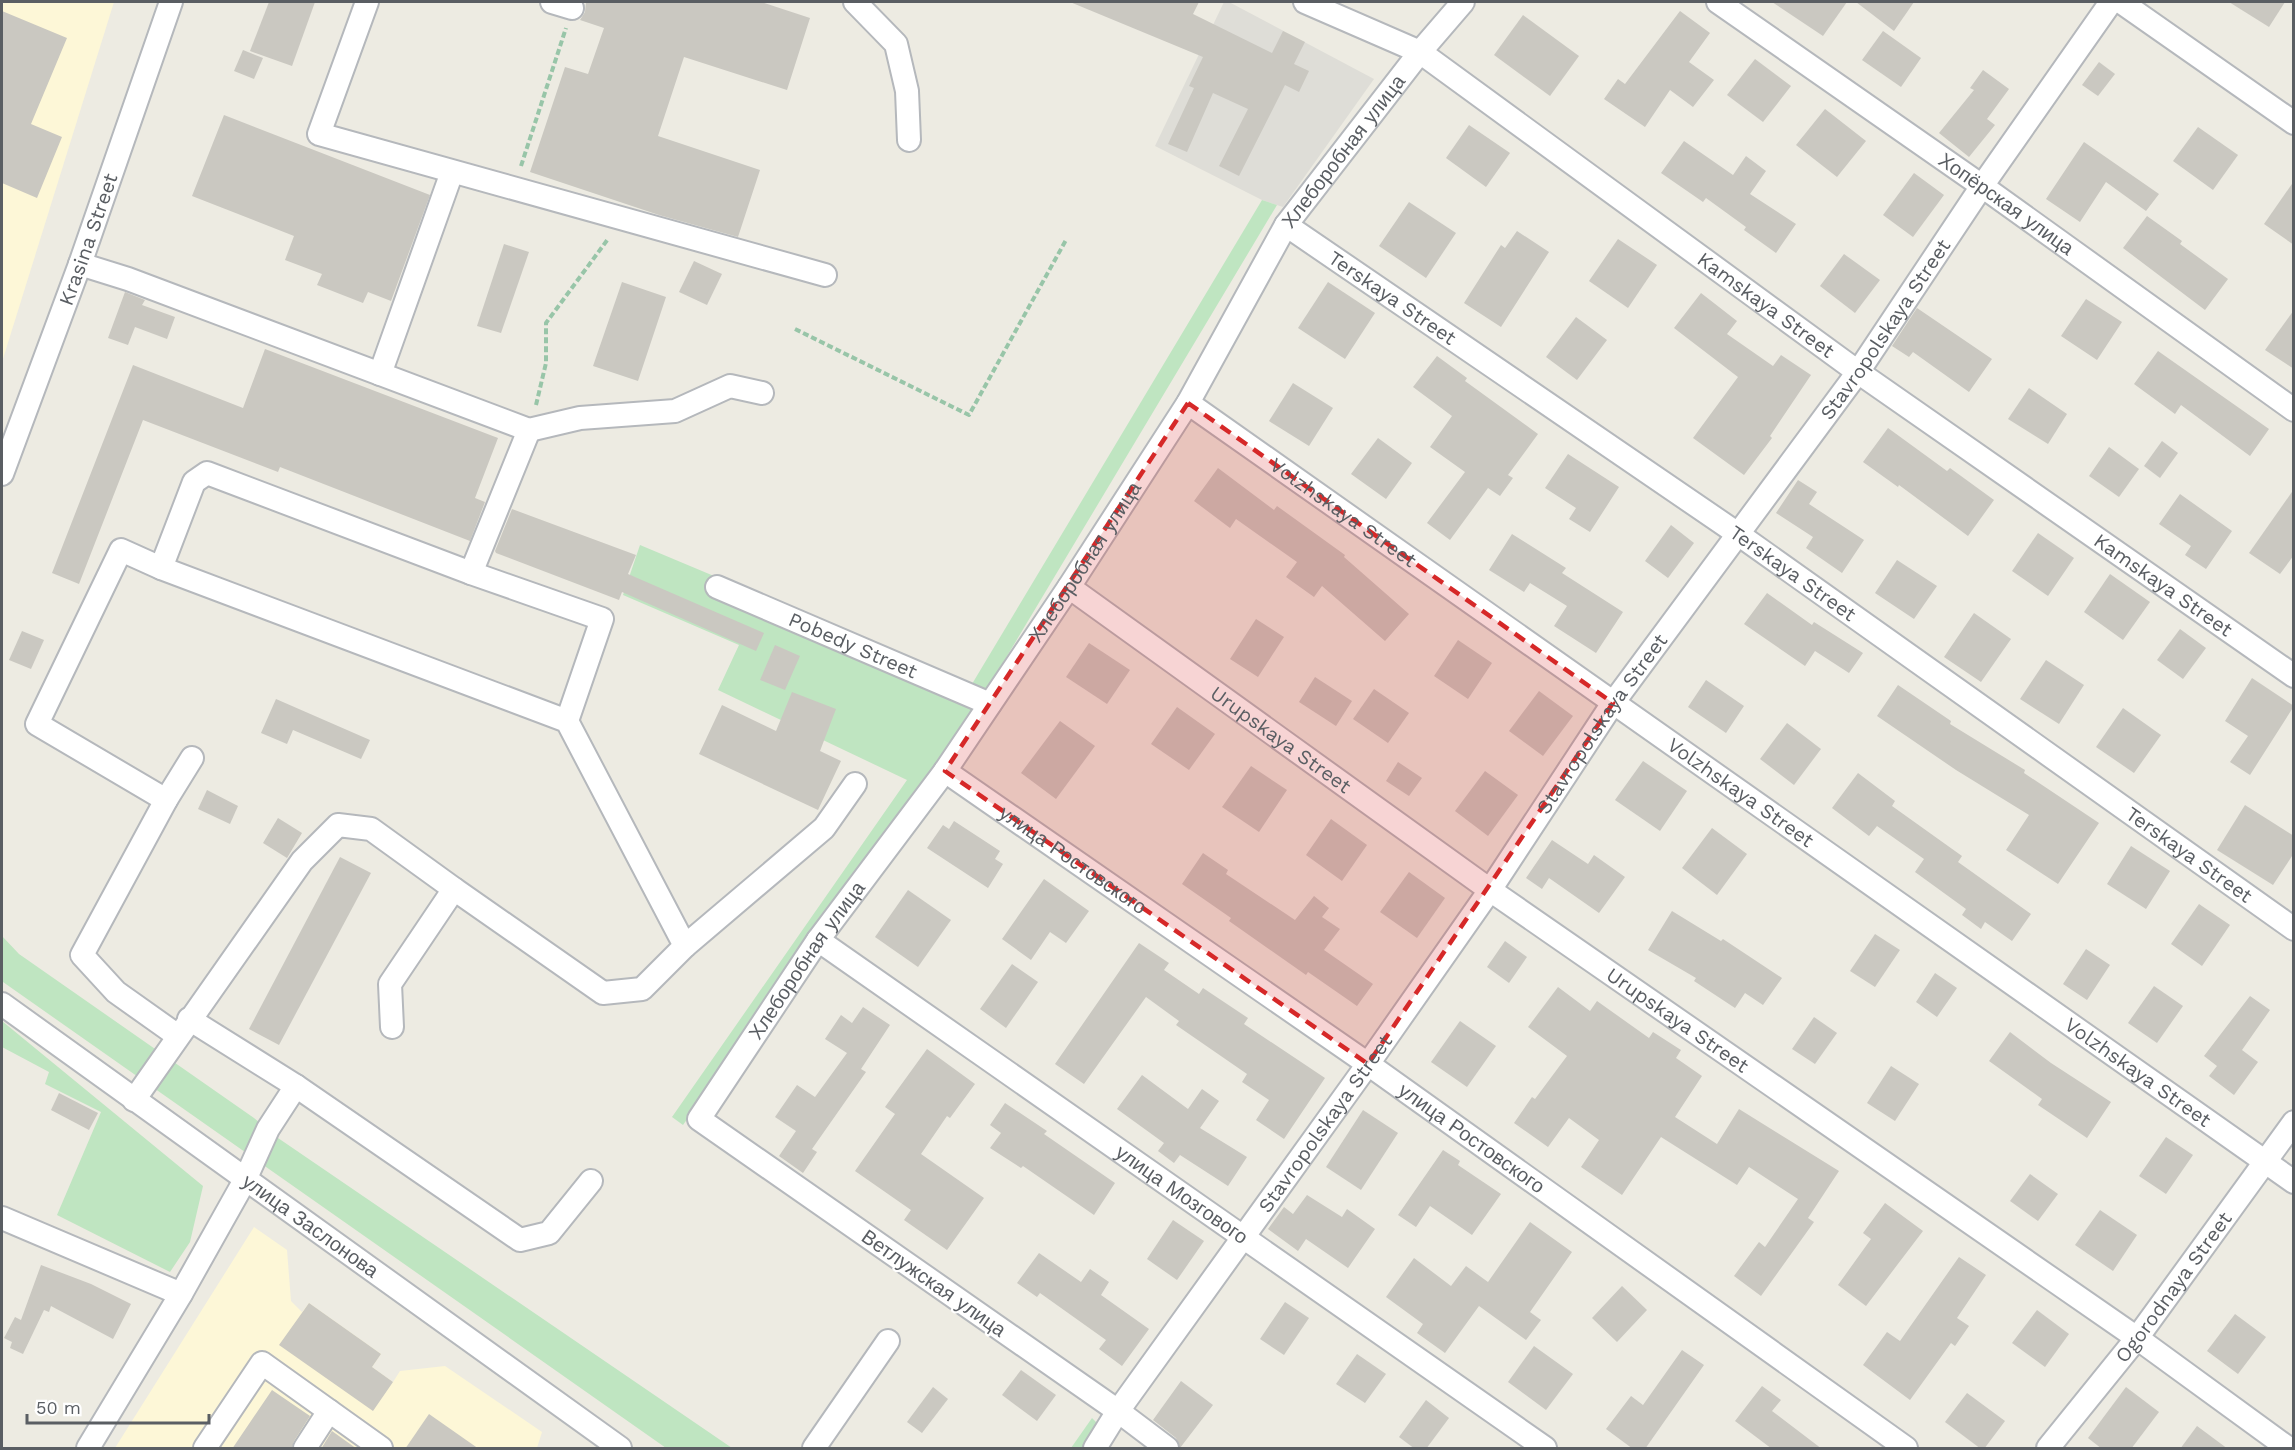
<svg xmlns="http://www.w3.org/2000/svg" width="2295" height="1450" font-family="'Work Sans',sans-serif">
	<rect width="100%" height="100%" fill="#edebe2"/>
	<!-- commercial -->
	<g fill="#fdf7d7">
		<path d="M2,2h112l-112,360z"/>
		<path d="M254,1227l33,23 4,51 11,11 7,-9 72,51 -9,13 21,15 7,-11 45,-5 97,66 -5,16h-422z"/>
	</g>
	<!-- industrial -->
	<path fill="#deddd7" d="M1224,2h5l145,77 -91,128 -21,-7 -107,-54z"/>
	<!-- green -->
	<g fill="#bfe5c1">
		<path d="M1262,200l15,5 -310,518 -284,402 -11,-8 235,-337 -189,-90 21,-45 -116,-50 17,-50 332,139z"/>
		<path d="M2,936l17,18 235,164 24,20 454,310h-66l-663,-466z"/>
		<path d="M2,1021l201,165 -13,56 -20,30 -113,-57 44,-103 -56,-28 4,-12 -47,-25z"/>
		<path d="M1092,1418l10,10 -14,20h-17z"/>
	</g>
	<!-- building -->
	<g fill="#cac8c1">
		<path d="M269,2h46l-23,64 -42,-15z"/>
		<path d="M586,2h175l49,16 -23,72 -103,-33 -26,79 102,34 -22,67 -79,-22 -129,-43 35,-105 23,7 16,-46 -24,-8 5,-8z"/>
		<path d="M1070,2h129l-6,12 79,39 11,-22 22,11 -11,22 15,7 -10,21 -14,-7 -46,91 -20,-10 29,-57 -35,-16 -26,59 -19,-8 26,-56 -5,-2 14,-29z"/>
		<path d="M1772,2h75l-24,34z"/>
		<path d="M1856,2h58l-20,29z"/>
		<path d="M2229,2h56l-16,25z"/>
		<path d="M2,11l65,27 -36,86 31,13 -25,61 -35,-15z"/>
		<path d="M1680,11l30,22 -21,29 25,18 -21,27 -23,-17 -25,37 -41,-28 14,-20 7,5z"/>
		<path d="M1523,15l56,41 -29,40 -56,-41z"/>
		<path d="M1883,31l38,27 -20,29 -39,-27z"/>
		<path d="M243,50l20,8 -9,21 -20,-8z"/>
		<path d="M1755,59l36,27 -28,36 -36,-27z"/>
		<path d="M2099,62l16,12 -17,22 -16,-11z"/>
		<path d="M1983,70l26,19 -22,30 8,6 -26,32 -30,-24 35,-43 -4,-2z"/>
		<path d="M1825,109l41,32 -29,36 -41,-32z"/>
		<path d="M224,115l206,80 -39,106 -23,-9 -5,11 -46,-18 5,-11 -37,-14 9,-24 -102,-40z"/>
		<path d="M1469,125l41,28 -24,34 -40,-29z"/>
		<path d="M2198,127l40,28 -25,35 -40,-29z"/>
		<path d="M1684,141l49,34 13,-19 20,15 -16,23 46,30 -20,29 -32,-23 2,-3 -40,-29 -3,4 -42,-29z"/>
		<path d="M2084,142l75,52 -13,17 -40,-29 -26,40 -34,-23z"/>
		<path d="M1914,173l30,22 -31,42 -30,-22z"/>
		<path d="M2294,181v64l-30,-21z"/>
		<path d="M1409,202l47,31 -30,45 -47,-32z"/>
		<path d="M2147,216l35,25 -2,3 48,35 -23,31 -82,-62z"/>
		<path d="M1517,231l32,21 -48,75 -37,-24 37,-58 4,3z"/>
		<path d="M1618,239l39,26 -29,43 -39,-27z"/>
		<path d="M504,244l25,8 -28,81 -24,-7z"/>
		<path d="M1844,254l36,26 -25,33 -35,-27z"/>
		<path d="M694,261l28,13 -15,31 -28,-13z"/>
		<path d="M622,282l44,15 -28,84 -45,-15z"/>
		<path d="M1328,282l47,31 -30,46 -47,-31z"/>
		<path d="M125,292l20,8 -3,5 33,12 -8,22 -32,-12 -7,18 -20,-7z"/>
		<path d="M1701,293l36,28 -10,13 46,32 8,-11 30,20 -41,61 2,2 -28,37 -51,-37 45,-61 -64,-49z"/>
		<path d="M2086,299l36,23 -25,38 -36,-24z"/>
		<path d="M1917,308l75,51 -23,33 -56,-40 -4,5 -17,-11z"/>
		<path d="M2294,310v59l-29,-19z"/>
		<path d="M1576,317l31,23 -30,40 -31,-23z"/>
		<path d="M265,349l233,89 -23,60 10,4 -15,39 -190,-74 -2,5 -135,-52 -64,164 -27,-11 81,-208 110,43z"/>
		<path d="M2158,351l111,78 -19,27 -69,-51 -6,9 -41,-30z"/>
		<path d="M1437,356l30,22 -2,3 73,53 -30,41 5,3 -13,18 -12,-8 -38,52 -23,-17 38,-51 -35,-25 22,-31 -39,-29z"/>
		<path d="M1293,383l40,25 -24,38 -40,-25z"/>
		<path d="M2029,388l38,26 -19,30 -40,-25z"/>
		<path d="M1888,428l59,43 3,-3 44,32 -26,36 -69,-51 -1,2 -35,-25z"/>
		<path d="M1378,438l34,25 -26,36 -35,-25z"/>
		<path d="M2162,441l16,12 -18,25 -16,-12z"/>
		<path d="M2109,447l30,22 -20,28 -30,-21z"/>
		<path d="M1568,454l51,33 -29,45 -21,-13 7,-11 -31,-20z"/>
		<path d="M1218,468l56,42 3,-4 68,49 -1,2 65,57 -24,27 -63,-55 -8,11 -28,-20 11,-15 -61,-43 -6,9 -36,-27z"/>
		<path d="M1798,480l19,12 -8,12 55,36 -22,33 -36,-25 7,-11 -37,-24z"/>
		<path d="M2294,489v66l-14,19 -31,-21z"/>
		<path d="M2180,494l52,37 -26,38 -21,-14 6,-9 -32,-22z"/>
		<path d="M512,509l124,46 -8,19 136,59 -8,18 -134,-59 -3,8 -123,-47 -1,-2z"/>
		<path d="M1671,525l23,18 -26,35 -23,-17z"/>
		<path d="M2038,533l36,25 -26,38 -36,-25z"/>
		<path d="M1512,534l54,34 -4,5 61,39 -27,41 -42,-27 13,-20 -37,-23 -6,9 -35,-22z"/>
		<path d="M1897,560l40,26 -23,33 -39,-26z"/>
		<path d="M2110,574l40,28 -27,38 -39,-28z"/>
		<path d="M1767,593l45,32 2,-3 49,31 -14,20 -34,-22 -10,15 -61,-42z"/>
		<path d="M1974,613l37,26 -30,43 -37,-25z"/>
		<path d="M1256,619l28,18 -26,40 -28,-18z"/>
		<path d="M2180,629l26,19 -23,31 -26,-19z"/>
		<path d="M22,631l22,9 -13,29 -22,-9z"/>
		<path d="M1458,640l34,23 -24,36 -34,-23z"/>
		<path d="M1089,643l41,27 -23,34 -41,-27z"/>
		<path d="M775,645l25,11 -15,34 -25,-10z"/>
		<path d="M2046,660l38,25 -25,39 -39,-25z"/>
		<path d="M1315,677l37,24 -16,25 -37,-24z"/>
		<path d="M2252,678l42,28 -44,69 -20,-13 18,-26 -23,-15z"/>
		<path d="M1706,680l38,26 -18,27 -38,-26z"/>
		<path d="M1898,685l53,36 -1,3 75,46 -1,3 75,50 -41,61 -52,-34 23,-35 -73,-45 -79,-54z"/>
		<path d="M1374,689l35,24 -21,30 -35,-24z"/>
		<path d="M1539,691l34,25 -30,40 -34,-25z"/>
		<path d="M792,692l44,17 -16,42 21,10 -23,49 -119,-56 23,-49 54,26z"/>
		<path d="M276,699l94,41 -9,19 -68,-29 -6,14 -26,-11z"/>
		<path d="M1177,707l38,27 -26,36 -38,-26z"/>
		<path d="M2123,708l38,27 -27,38 -38,-26z"/>
		<path d="M1060,721l35,25 -39,53 -35,-26z"/>
		<path d="M1787,723l34,26 -27,36 -34,-26z"/>
		<path d="M1643,761l44,30 -27,40 -45,-31z"/>
		<path d="M1398,762l24,16 -13,18 -23,-15z"/>
		<path d="M1251,766l36,24 -28,42 -37,-25z"/>
		<path d="M1485,771l33,24 -30,41 -33,-25z"/>
		<path d="M1858,773l37,28 -3,5 70,50 -4,6 73,52 -19,27 -27,-19 -4,7 -19,-14 4,-6 -51,-37 9,-13 -47,-33 -8,10 -37,-28z"/>
		<path d="M207,790l31,16 -8,18 -32,-15z"/>
		<path d="M2245,805l49,31v17l-21,32 -56,-35z"/>
		<path d="M278,818l24,15 -15,25 -24,-15z"/>
		<path d="M1331,819l36,26 -25,36 -36,-26z"/>
		<path d="M954,821l46,30 -5,8 8,5 -15,24 -61,-40 16,-23 6,4z"/>
		<path d="M1712,828l35,26 -30,41 -35,-27z"/>
		<path d="M1552,840l36,24 6,-9 31,22 -26,36 -50,-35 -7,11 -16,-11z"/>
		<path d="M2131,846l39,25 -24,38 -39,-25z"/>
		<path d="M1203,853l25,17 -2,4 69,46 19,-24 15,12 -7,9 18,12 -16,21 49,34 -16,22 -49,-34 -2,3 -77,-54 2,-3 -49,-34z"/>
		<path d="M340,857l31,16 -92,172 -30,-16z"/>
		<path d="M1409,872l36,26 -28,40 -37,-26z"/>
		<path d="M1044,879l45,32 -23,32 -16,-11 -19,28 -29,-21z"/>
		<path d="M908,890l43,30 -33,47 -43,-30z"/>
		<path d="M2199,904l31,21 -28,41 -31,-22z"/>
		<path d="M1672,911l49,30 2,-2 59,39 -19,27 -18,-12 -10,15 -41,-27 2,-3 -48,-28z"/>
		<path d="M1875,934l25,16 -25,37 -25,-16z"/>
		<path d="M1505,941l22,16 -18,26 -22,-16z"/>
		<path d="M1139,943l30,20 -5,7 35,24 4,-6 45,30 -4,6 81,54 -41,61 -28,-19 13,-20 -27,-18 5,-8 -71,-49 3,-4 -33,-24 -62,87 -29,-20z"/>
		<path d="M2086,949l24,16 -23,35 -24,-16z"/>
		<path d="M1012,964l26,18 -32,46 -26,-19z"/>
		<path d="M1935,973l22,15 -20,29 -21,-15z"/>
		<path d="M2154,986l29,20 -26,37 -29,-20z"/>
		<path d="M1558,987l32,24 7,-10 52,37 4,-6 28,18 -5,8 26,18 -27,41 42,27 22,-35 100,62 -31,47 6,4 -53,74 -27,-20 25,-34 6,5 33,-48 -49,-32 -12,18 -76,-48 -39,58 -41,-28 18,-27 -30,-22 -21,29 -34,-24 18,-26 3,2 32,-43 -39,-29z"/>
		<path d="M2250,996l20,14 -28,40 16,12 -24,33 -25,-19 8,-10 -13,-10z"/>
		<path d="M863,1007l27,18 -29,44 5,3 -54,77 5,3 -14,21 -24,-17 17,-25 -21,-14 22,-32 18,12 32,-44 -22,-14 16,-24 11,8z"/>
		<path d="M1814,1017l23,16 -22,31 -23,-15z"/>
		<path d="M1460,1021l36,25 -29,41 -36,-25z"/>
		<path d="M2010,1032l41,31 60,39 -24,36 -49,-33 4,-6 -53,-38z"/>
		<path d="M927,1049l48,35 -25,34 -3,-2 -26,38 63,44 -37,52 -43,-30 7,-10 -56,-39 40,-57 -10,-7z"/>
		<path d="M1891,1066l28,18 -24,37 -28,-18z"/>
		<path d="M1142,1075l46,34 14,-20 17,12 -19,27 47,29 -19,29 -48,-31 -6,8 -16,-12 6,-8 -47,-34z"/>
		<path d="M59,1093l39,20 -9,17 -38,-20z"/>
		<path d="M1005,1103l42,28 -3,3 71,49 -21,32 -71,-49 -2,2 -31,-20 11,-15 -11,-8z"/>
		<path d="M1363,1110l35,23 -37,57 -35,-23z"/>
		<path d="M2166,1137l27,18 -27,39 -27,-18z"/>
		<path d="M1443,1150l17,11 -2,4 43,29 -29,41 -42,-29 -14,21 -18,-12z"/>
		<path d="M2030,1174l28,20 -20,27 -28,-20z"/>
		<path d="M1307,1195l35,22 5,-8 28,20 -27,39 -42,-29 -8,12 -30,-22 16,-22 9,7z"/>
		<path d="M1885,1203l38,28 -57,75 -28,-21 33,-46 -8,-6z"/>
		<path d="M2100,1210l37,25 -24,36 -38,-26z"/>
		<path d="M1173,1220l31,21 -27,39 -30,-21z"/>
		<path d="M1530,1222l42,30 -42,60 11,8 -15,20 -47,-34 -34,47 -28,-20 6,-9 -37,-27 28,-39 37,28 15,-20 22,16z"/>
		<path d="M1039,1253l42,29 9,-13 19,13 -8,13 48,34 -27,37 -23,-17 7,-9 -66,-47 -3,4 -20,-14z"/>
		<path d="M1959,1257l27,18 -29,43 12,8 -14,20 -4,-3 -41,57 -47,-35 24,-33 13,9z"/>
		<path d="M41,1265l50,19 40,20 -18,35 -62,-33 -2,6 -5,-2 -21,44 -13,-6 2,-6 -8,-4 11,-21 6,3z"/>
		<path d="M1622,1286l25,24 -30,32 -25,-24z"/>
		<path d="M1285,1302l24,16 -25,37 -24,-16z"/>
		<path d="M309,1303l72,51 -9,13 21,15 -20,29 -94,-66z"/>
		<path d="M2037,1310l32,24 -24,33 -33,-24z"/>
		<path d="M2235,1314l31,23 -28,37 -31,-23z"/>
		<path d="M1534,1346l39,28 -27,36 -38,-28z"/>
		<path d="M1682,1350l22,15 -59,84h-12l-27,-20 25,-33 12,9z"/>
		<path d="M1357,1354l29,20 -21,29 -29,-19z"/>
		<path d="M1021,1370l35,25 -19,26 -35,-26z"/>
		<path d="M1181,1381l32,24 -33,43 -4,-10 -23,-18z"/>
		<path d="M1762,1386l19,14 -9,11 50,38h-50l-37,-28z"/>
		<path d="M933,1387l15,12 -26,34 -15,-11z"/>
		<path d="M2126,1387l33,25 -28,37h-29l-14,-11z"/>
		<path d="M272,1390l38,26 -16,25 -2,8h-60z"/>
		<path d="M1967,1393l38,28 -21,28h-3l-36,-27z"/>
		<path d="M1426,1400l23,18 -23,31h-11l-16,-12z"/>
		<path d="M429,1414l50,35h-74z"/>
		<path d="M2197,1426l31,23h-48z"/>
		<path d="M332,1431l25,18h-36z"/>
	</g>
	<g fill="none" stroke-linecap="round" stroke-linejoin="round">
		<defs>
			<g id="minor">
				<path d="M367,2l-48,132 506,141"/>
				<path d="M552,2l20,6"/>
				<path d="M855,2l41,42 11,47 2,49"/>
				<path id="s1" d="M1305,2l115,50 438,320 436,304"/>
				<path id="s2" d="M1718,2l264,184 312,224"/>
				<path d="M2121,2l173,121"/>
				<path id="s3" d="M1286,225l452,309 556,395"/>
				<path d="M80,264l48,15 401,151 51,-12 95,-7 55,-25 32,7"/>
				<path d="M380,374l72,-202"/>
				<path id="s4" d="M1188,403l1106,779"/>
				<path id="s5" d="M2,474l78,-210 91,-262"/>
				<path d="M161,568l-40,-18 -84,174 129,76"/>
				<path d="M471,573l131,46 -35,102"/>
				<path id="s6" d="M717,587l273,117"/>
				<path id="s7" d="M1069,587l421,303 647,448 151,110"/>
				<path id="s8" d="M945,771l423,293 538,384"/>
				<path id="s9" d="M818,940l727,508"/>
				<path d="M685,946l139,-118 31,-44"/>
				<path id="s10" d="M2,1004l618,444"/>
				<path d="M189,1019l107,67"/>
				<path d="M392,1027l-2,-43 64,-95 149,104 39,-4 43,-43 -118,-225 -406,-153 33,-86 13,-9 264,100 58,-143"/>
				<path d="M178,1036l-62,-44 -34,-37 84,-155 26,-42"/>
				<path d="M134,1100l168,-239 36,-36 33,4 83,60"/>
				<path d="M2,1218l179,76"/>
				<path d="M88,1448l93,-154 64,-114 23,-51 28,-43 224,154 29,-7 42,-52"/>
				<path d="M205,1448l57,-85 119,85"/>
				<path d="M305,1448l24,-37"/>
				<path d="M814,1448l74,-107"/>
				<path id="s11" d="M1095,1448l23,-37 250,-347 122,-174 123,-187 245,-331 124,-186 129,-184"/>
				<path id="s12" d="M1167,1448l-49,-37 -419,-292 119,-179 127,-169 124,-184 119,-184 98,-178 134,-173 43,-50"/>
				<path id="s13" d="M2048,1448l89,-110 157,-216"/>
			</g>
		</defs>
		<!-- minor casing -->
		<use href="#minor" stroke="#b5b8bc" stroke-width="26"/>
		<!-- path -->
		<g stroke="#98c5a8" stroke-width="4" stroke-dasharray="6 3" stroke-linecap="butt">
			<path d="M521,166l45,-138"/>
			<path d="M795,329l174,86 97,-175"/>
			<path d="M536,405l10,-42v-40l62,-84"/>
		</g>
		<!-- minor -->
		<use href="#minor" stroke="#fff" stroke-width="22"/>
	</g>
	<!-- marked area -->
	<path fill="#d62828" fill-opacity="0.2" stroke="#d62828" stroke-width="4.5" stroke-dasharray="12 8" stroke-linejoin="round" d="M1188,403l425,300 -245,361 -423,-293z"/>
	<g text-anchor="middle" stroke-width="4.5" stroke-linejoin="round" paint-order="stroke">
		<!-- street labels -->
		<g font-size="20" fill="#5a5e63" stroke="#fff">
			<text dy="7" stroke="none"><textPath href="#s12" startOffset="1736">Хлеборобная улица</textPath></text>
			<text dy="7" stroke="none"><textPath href="#s2" startOffset="352">Хопёрская улица</textPath></text>
			<text dy="7" stroke="none"><textPath href="#s5" startOffset="250">Krasina Street</textPath></text>
			<text dy="7" stroke="none"><textPath href="#s3" startOffset="129">Terskaya Street</textPath></text>
			<text dy="7" stroke="none"><textPath href="#s1" startOffset="554">Kamskaya Street</textPath></text>
			<text dy="7" stroke="none"><textPath href="#s11" startOffset="1370">Stavropolskaya Street</textPath></text>
			<text dy="7" stroke="none"><textPath href="#s4" startOffset="190">Volzhskaya Street</textPath></text>
			<text dy="7" stroke="none"><textPath href="#s12" startOffset="1250">Хлеборобная улица</textPath></text>
			<text dy="7" stroke="none"><textPath href="#s3" startOffset="615">Terskaya Street</textPath></text>
			<text dy="7" stroke="none"><textPath href="#s1" startOffset="1040">Kamskaya Street</textPath></text>
			<text dy="7" stroke="none"><textPath href="#s6" startOffset="148">Pobedy Street</textPath></text>
			<text dy="7" stroke="none"><textPath href="#s11" startOffset="884">Stavropolskaya Street</textPath></text>
			<text dy="7" stroke="none"><textPath href="#s7" startOffset="261">Urupskaya Street</textPath></text>
			<text dy="7" stroke="none"><textPath href="#s4" startOffset="676">Volzhskaya Street</textPath></text>
			<text dy="7" stroke="none"><textPath href="#s3" startOffset="1101">Terskaya Street</textPath></text>
			<text dy="7" stroke="none"><textPath href="#s8" startOffset="156">улица Ростовского</textPath></text>
			<text dy="7" stroke="none"><textPath href="#s12" startOffset="764">Хлеборобная улица</textPath></text>
			<text dy="7" stroke="none"><textPath href="#s7" startOffset="747">Urupskaya Street</textPath></text>
			<text dy="7" stroke="none"><textPath href="#s4" startOffset="1162">Volzhskaya Street</textPath></text>
			<text dy="7" stroke="none"><textPath href="#s11" startOffset="398">Stavropolskaya Street</textPath></text>
			<text dy="7" stroke="none"><textPath href="#s8" startOffset="642">улица Ростовского</textPath></text>
			<text dy="7" stroke="none"><textPath href="#s9" startOffset="444">улица Мозгового</textPath></text>
			<text dy="7" stroke="none"><textPath href="#s10" startOffset="380">улица Заслонова</textPath></text>
			<text transform="translate(934 1283) rotate(35)" y="7">Ветлужская улица</text>
			<text dy="7" stroke="none"><textPath href="#s13" startOffset="204">Ogorodnaya Street</textPath></text>
		</g>
	</g>
	<!-- border -->
	<rect width="2295" height="1450" fill="none" stroke="#5a5e63" stroke-width="6"/>
	<!-- scale -->
	<path d="M27 1414v9h182v-9" fill="none" stroke="#5a5e63" stroke-width="3"/>
	<text x="36" y="1414" font-size="18" fill="#5a5e63" stroke="#ffffff" stroke-width="4.5" paint-order="stroke">50 m</text>
</svg>
